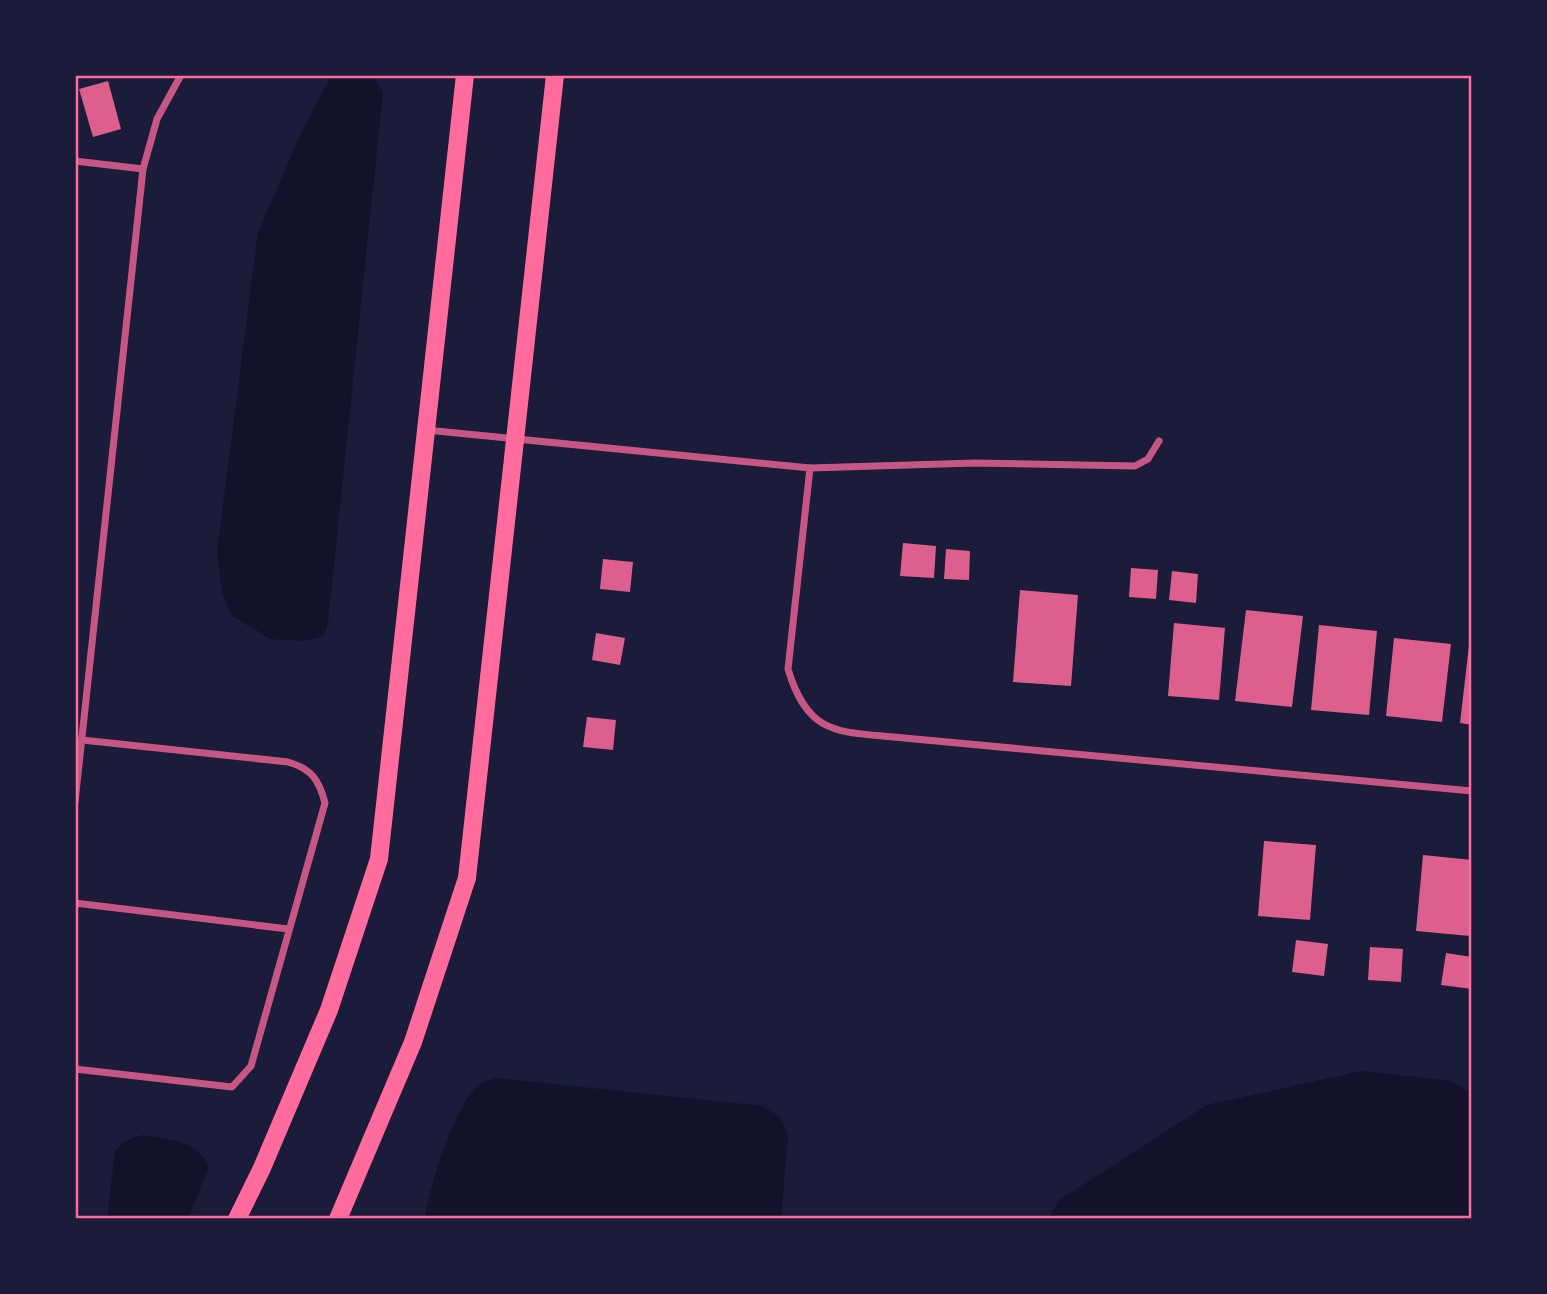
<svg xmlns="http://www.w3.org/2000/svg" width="1547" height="1294" font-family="Inter,sans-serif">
	<rect width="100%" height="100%" fill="#1b1b3a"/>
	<!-- water -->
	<g fill="#12122b">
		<path d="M332,75h41l10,17 -55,530 -4,14 -20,5 -33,-2 -39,-23 -10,-24 -5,-40 41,-320 45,-103z"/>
		<path d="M1361,1071l90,10 21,13v125h-423l9,-18 149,-96z"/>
		<path d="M497,1078l265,28 17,10 9,18 -7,85h-356c4,-31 29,-112 52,-132 5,-5 14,-7 20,-9z"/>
		<path d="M142,1135c27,5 53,4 67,31l-21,53h-81l8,-68 8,-9z"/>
	</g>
	<!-- building -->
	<g fill="#dd5f8e">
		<path d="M108,81l13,48 -28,8 -14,-48z"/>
		<path d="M903,543l33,3 -2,32 -34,-2z"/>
		<path d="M946,549l24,2 -1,29 -25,-1z"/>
		<path d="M603,559l30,3 -3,30 -30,-3z"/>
		<path d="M1131,568l27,2 -2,29 -27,-2z"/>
		<path d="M1172,571l26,3 -2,29 -27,-3z"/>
		<path d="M1020,590l58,5 -7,91 -58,-4z"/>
		<path d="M1246,610l57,6 -11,91 -57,-6z"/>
		<path d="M1174,623l51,5 -6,72 -51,-4z"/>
		<path d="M1319,625l58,6 -8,84 -58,-5z"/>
		<path d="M596,633l29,5 -5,27 -28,-5z"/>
		<path d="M1470,637h2v88l-12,-2z"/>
		<path d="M1394,638l57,6 -9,78 -56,-6z"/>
		<path d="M587,717l29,3 -3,30 -30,-3z"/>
		<path d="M1264,841l52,4 -6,75 -52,-4z"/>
		<path d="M1423,855l49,5 -2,76 -54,-5z"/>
		<path d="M1296,940l32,4 -4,32 -32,-4z"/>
		<path d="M1370,947l33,2 -2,33 -33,-2z"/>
		<path d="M1446,953l26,4v32l-31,-4z"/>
	</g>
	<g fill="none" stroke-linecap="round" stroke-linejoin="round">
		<!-- minor -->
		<g stroke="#c65784" stroke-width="7">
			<path d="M75,161l68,8"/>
			<path d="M426,430l384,38 165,-5 160,3 13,-7 11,-18"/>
			<path d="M810,468l-22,201c21,70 53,62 116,69l568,53"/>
			<path d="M75,802l68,-633 14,-50 24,-44"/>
			<path d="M75,903l213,26"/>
			<path d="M75,1069l157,18 19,-21 74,-263c-6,-23 -13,-34 -37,-41l-206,-22"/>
		</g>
		<!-- primary -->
		<g stroke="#ff6b9d" stroke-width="18">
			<path d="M237,1219l25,-51 67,-158 50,-151 86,-784"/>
			<path d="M338,1219l75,-177 54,-164 88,-803"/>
		</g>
	</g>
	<!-- border -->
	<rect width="1547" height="1294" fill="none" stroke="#1b1b3a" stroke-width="154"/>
	<rect x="77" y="77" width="1393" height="1140" fill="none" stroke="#ff6b9d" stroke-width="2.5"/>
</svg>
